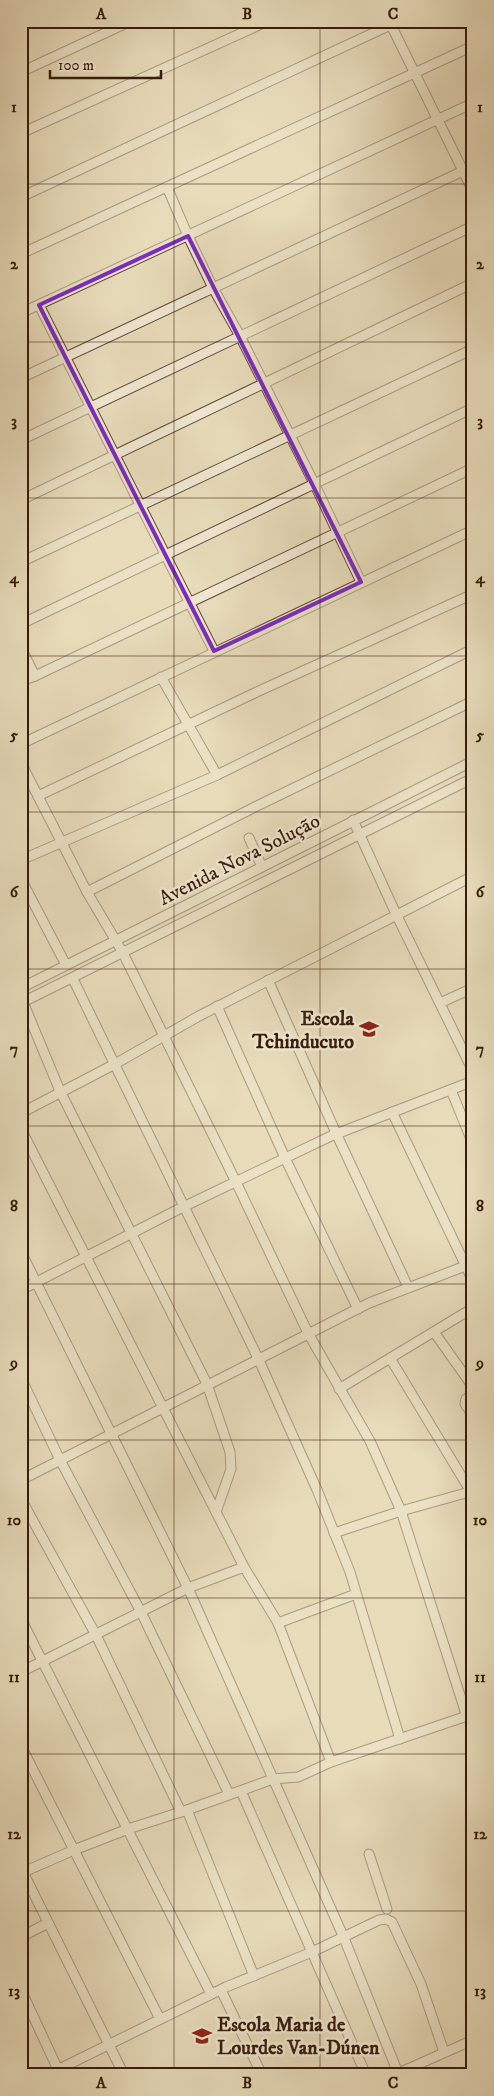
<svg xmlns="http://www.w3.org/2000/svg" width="494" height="2096" font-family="'IM FELL DW Pica',serif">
	<rect width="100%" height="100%" fill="#e8dcbb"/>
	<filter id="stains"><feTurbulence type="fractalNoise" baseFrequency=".004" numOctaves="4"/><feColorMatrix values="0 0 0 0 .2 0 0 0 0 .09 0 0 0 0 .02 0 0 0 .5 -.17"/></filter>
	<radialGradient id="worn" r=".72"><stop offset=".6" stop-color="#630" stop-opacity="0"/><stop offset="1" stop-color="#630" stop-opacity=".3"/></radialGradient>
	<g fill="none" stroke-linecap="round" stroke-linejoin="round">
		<defs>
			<g id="street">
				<path d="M389,21l84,170"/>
				<path d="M21,72l110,-51"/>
				<path d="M21,133l247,-112"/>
				<path d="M167,187l21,49 25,52 27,48 75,149 46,97"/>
				<path d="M21,197l378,-176"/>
				<path d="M21,254l452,-208"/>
				<path d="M39,305l175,346"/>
				<path d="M21,313l452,-210"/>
				<path d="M21,378l442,-207"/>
				<path d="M21,440l452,-214"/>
				<path d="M21,500l452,-217"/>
				<path d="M21,562l452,-213"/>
				<path d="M21,624l452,-216"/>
				<path d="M21,648l14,28"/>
				<path d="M161,677l56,98"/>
				<path d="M21,681l14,-5 438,-208"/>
				<path d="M21,744l452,-214"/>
				<path d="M21,763l66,129 36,61 113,229 72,151 62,108 31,70 66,206"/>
				<path d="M38,796l223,-106 212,-96"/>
				<path d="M353,820l43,94 77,157"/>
				<path d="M249,838l13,29"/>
				<path d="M21,860l196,-85 256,-126"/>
				<path d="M21,879l45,86"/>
				<path d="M87,892l172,-87 214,-104"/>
				<path d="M73,979l185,379 60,134 32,80 50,167"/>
				<path d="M268,980l68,153 72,154"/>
				<path d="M21,988l452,-227"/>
				<path d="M23,1002l37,89 147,293 23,68 1,17 -15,43"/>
				<path d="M21,1003l452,-225"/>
				<path d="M440,1003l33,-15"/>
				<path d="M217,1006l68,152 73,151"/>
				<path d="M451,1090l22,54"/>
				<path d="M392,1112l81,169"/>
				<path d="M21,1113l94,-49 84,-48 274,-140"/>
				<path d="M21,1129l223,438 34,56 53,139"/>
				<path d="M21,1252l167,336 156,350 54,135"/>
				<path d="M21,1290l158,-81 152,-73 142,-55"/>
				<path d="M434,1332l39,55"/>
				<path d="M390,1358l81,134"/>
				<path d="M21,1378l39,82 81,152 88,182"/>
				<path d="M339,1389l134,-81"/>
				<path d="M473,1394l-7,5 -1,5 8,11"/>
				<path d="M21,1480l348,-177 104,-40"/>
				<path d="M21,1499l75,136 85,177"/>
				<path d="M334,1533l67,-22 72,-20"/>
				<path d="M21,1619l190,375"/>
				<path d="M278,1623l78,-29"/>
				<path d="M21,1672l167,-84 56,-21"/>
				<path d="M21,1746l139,273"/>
				<path d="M241,1791l125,284"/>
				<path d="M187,1810l67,166"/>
				<path d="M369,1854l18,55"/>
				<path d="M21,1868l103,207"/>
				<path d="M21,1873l53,-23 54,-21 59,-19 86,-31 25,-2 33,-15 142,-48"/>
				<path d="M21,1937l27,-14"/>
				<path d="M21,1990l39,84"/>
				<path d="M221,1990l41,85"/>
				<path d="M47,2075l179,-88 86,-35 67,-32 7,-1 6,3 29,62 23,68"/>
				<path d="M394,2075l79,-35"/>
			</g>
		</defs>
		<!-- street casing -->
		<use href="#street" stroke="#624c37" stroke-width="11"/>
		<!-- street -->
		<use href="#street" stroke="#f0e8d3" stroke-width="9"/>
	</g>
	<!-- marked area -->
	<path d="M0 0H494V2096H0ZM188,236l173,346 -147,69 -175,-346z" fill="#e8dcbb" fill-opacity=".55" fill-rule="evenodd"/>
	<path fill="none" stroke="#7b2cbf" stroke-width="4" stroke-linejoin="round" d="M188,236l173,346 -147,69 -175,-346z"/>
	<!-- grid -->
	<path fill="none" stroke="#361c0b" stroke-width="1" stroke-opacity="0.55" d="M174,21v2054M320,21v2054M21,184h452M21,342h452M21,498h452M21,656h452M21,812h452M21,969h452M21,1126h452M21,1284h452M21,1440h452M21,1598h452M21,1754h452M21,1911h452"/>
	<!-- icons -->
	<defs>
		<symbol id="school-bare" viewBox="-9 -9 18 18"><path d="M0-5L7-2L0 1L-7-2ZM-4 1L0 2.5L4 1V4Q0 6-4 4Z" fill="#8f2418" stroke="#f0e8d3" stroke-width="2.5" paint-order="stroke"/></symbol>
	</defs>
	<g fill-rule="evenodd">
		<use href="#school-bare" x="355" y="1015" width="28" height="28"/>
		<use href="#school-bare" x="188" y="2022" width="28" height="28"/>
	</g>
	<g text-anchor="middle" stroke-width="5" stroke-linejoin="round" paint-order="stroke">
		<!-- street labels -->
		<g font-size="20" fill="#361c0b" stroke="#f0e8d3">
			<text transform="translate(239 859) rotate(-27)" y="7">Avenida Nova Solução</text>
		</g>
		<!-- poi labels -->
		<g font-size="20" font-weight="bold" fill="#361c0b" stroke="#f0e8d3" text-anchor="end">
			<text x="354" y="1025">Escola<tspan x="354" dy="23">Tchinducuto</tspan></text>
			<text x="217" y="2031" text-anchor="start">Escola Maria de<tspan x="217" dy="23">Lourdes Van-Dúnen</tspan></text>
		</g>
	</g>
	<!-- margin -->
	<rect width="494" height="2096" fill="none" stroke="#e8dcbb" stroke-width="55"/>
	<!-- scale -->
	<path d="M50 70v8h111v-8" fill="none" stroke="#361c0b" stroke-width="2.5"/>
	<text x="58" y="70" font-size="15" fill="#361c0b" stroke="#f0e8d3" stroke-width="4" paint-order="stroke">100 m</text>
	<rect x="28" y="28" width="438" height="2040" fill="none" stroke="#361c0b" stroke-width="2"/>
	<g font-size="16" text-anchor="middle" font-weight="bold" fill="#361c0b">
		<text x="101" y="19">A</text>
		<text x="247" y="19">B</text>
		<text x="393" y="19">C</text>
		<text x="14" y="112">1</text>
		<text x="480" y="112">1</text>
		<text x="14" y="269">2</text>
		<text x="480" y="269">2</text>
		<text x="14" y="426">3</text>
		<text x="480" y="426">3</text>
		<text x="14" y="583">4</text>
		<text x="480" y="583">4</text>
		<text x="14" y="740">5</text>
		<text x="480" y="740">5</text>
		<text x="14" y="897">6</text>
		<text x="480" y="897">6</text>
		<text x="14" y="1054">7</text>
		<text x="480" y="1054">7</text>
		<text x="14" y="1211">8</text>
		<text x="480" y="1211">8</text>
		<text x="14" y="1368">9</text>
		<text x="480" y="1368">9</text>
		<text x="14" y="1525">10</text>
		<text x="480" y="1525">10</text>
		<text x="14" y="1682">11</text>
		<text x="480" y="1682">11</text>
		<text x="14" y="1839">12</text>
		<text x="480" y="1839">12</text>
		<text x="14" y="1996">13</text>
		<text x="480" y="1996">13</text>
		<text x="101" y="2088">A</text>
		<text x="247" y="2088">B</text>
		<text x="393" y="2088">C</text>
	</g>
	<rect width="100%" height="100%" filter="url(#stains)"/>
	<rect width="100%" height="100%" fill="url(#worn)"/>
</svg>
